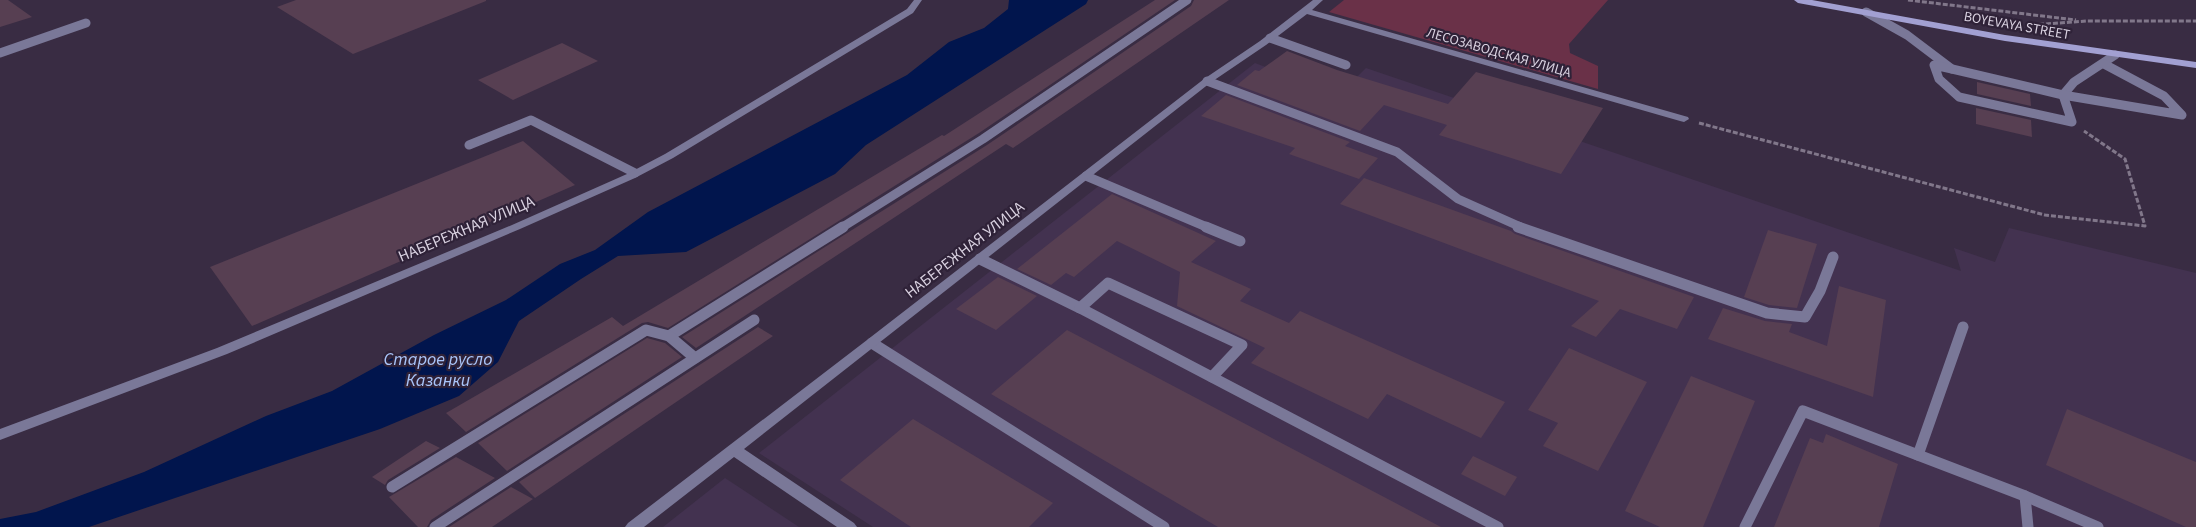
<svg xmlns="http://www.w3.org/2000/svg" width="2196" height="527" font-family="'Source Sans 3',sans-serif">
	<rect width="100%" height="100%" fill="#392c43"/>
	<!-- built -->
	<g fill="#433250">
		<path d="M1255,63l84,32 27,-27 595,203 -7,-23 41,14 14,-34 187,45v254h-1323l-114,-74z"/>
		<path d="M725,478l74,49h-136z"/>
	</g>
	<!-- green -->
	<path fill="#6a3148" d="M1344,0h264l-39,44 1,9 28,13v23l-269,-77z"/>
	<!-- water -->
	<path fill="#01154d" d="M1009,0h79l-2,4 -220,141 -31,29 -149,78 -68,4 -37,23 -62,42 -21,41 -39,34 -79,33 -291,98h-89v-8l36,-7 108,-40 122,-56 66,-25 102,-56 72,-35 54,-36 35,-14 53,-38 259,-137 42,-33 35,-14 24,-19z"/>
	<!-- building -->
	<g fill="#573f52">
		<path d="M0,0h8l24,17 -32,10z"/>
		<path d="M296,0h190v1l-133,53 -76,-47z"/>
		<path d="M1155,0h20l-196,133 -311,195 -20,-6 -6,1 -176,109 -20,-19 166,-96 11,9 319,-191 2,1z"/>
		<path d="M1194,0h35l-216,148 -7,-4 -310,204 -14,-11 305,-192 204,-139z"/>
		<path d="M562,43l36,18 -85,39 -35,-20z"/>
		<path d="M1287,51l50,19 111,34 28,-32 127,36 -42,66 -122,-39 8,-10 -63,-20 -24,26 -123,-46 18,-15 4,1z"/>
		<path d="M1977,82l53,12 1,12 -54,-12z"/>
		<path d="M1226,95l124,47 -5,4 33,12 -19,21 -70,-25 6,-6 -94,-32z"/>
		<path d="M1976,108l55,12 1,17 -56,-13z"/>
		<path d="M523,141l52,44 -323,141 -42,-59z"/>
		<path d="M1364,178l147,53 4,3 179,63 -17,32 -57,-20 -24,28 -25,-11 28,-25 -259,-97z"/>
		<path d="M1112,194l104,47 -25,21 60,27 -11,12 49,22 11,-12 205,91 -24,36 -94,-44 -19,25 -117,-56 14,-15 -88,-42 3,-34 -63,-31 -43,36 -8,-4 -15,12 -34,-16z"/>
		<path d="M1768,230l49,14 -20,64 -28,-3 -25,-8z"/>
		<path d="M998,277l39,19 -41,34 -40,-21z"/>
		<path d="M1839,286l47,14 -13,97 -165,-58 15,-31 42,13 27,3 -3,8 38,14z"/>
		<path d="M758,327l15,9 -238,162 -16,-16z"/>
		<path d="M1067,330l374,197h-223l-227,-133z"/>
		<path d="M647,338l18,5 17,14 -175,114 -29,-28z"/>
		<path d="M1569,348l78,34 -49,89 -55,-25 15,-23 -30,-13z"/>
		<path d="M1691,376l64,25 -52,126h-43l-35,-16z"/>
		<path d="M2067,409l129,53v65h-10l-140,-62z"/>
		<path d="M913,419l140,84 -24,24h-118l-71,-47z"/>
		<path d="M1826,434l72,30 -19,63h-105l36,-89 13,5z"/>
		<path d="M426,441l14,7 -52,32 -3,5 -13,-8z"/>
		<path d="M1473,456l44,21 -12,19 -44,-22z"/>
		<path d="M456,457l39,21 -64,42 -4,7h-9l-29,-30z"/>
		<path d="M511,487l22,12 -41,28h-43z"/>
	</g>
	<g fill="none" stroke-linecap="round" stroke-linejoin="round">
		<!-- path -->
		<g stroke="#81778a" stroke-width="3" stroke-dasharray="5 2" stroke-linecap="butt">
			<path d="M1908,0l168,20"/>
			<path d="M2032,25l54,-4h110"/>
			<path d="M1699,123l346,92 100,11 -20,-67 -41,-28"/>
		</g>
		<!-- service-far1 -->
		<g stroke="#7a7898" stroke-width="9">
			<path d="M1866,12l41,23 45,34 111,26 11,-13 41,-27"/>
			<path d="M1270,38l76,27"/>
			<path d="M0,53l86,-30"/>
			<path d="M1952,69l-18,-4 5,14 20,18 113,25 -9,-27 119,20 -18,-19 -60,-32"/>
			<path d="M1207,81l190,71 61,47 65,29"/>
			<path d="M469,145l62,-25 104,53"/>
			<path d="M1086,176l123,52"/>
			<path d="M841,228l142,-89 204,-139"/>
		</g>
		<!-- service -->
		<g stroke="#7a7898" stroke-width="11">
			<path d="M1206,227l34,14"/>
			<path d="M1518,227l249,86 38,4 15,-26 13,-34"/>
			<path d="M980,259l100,49 418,219"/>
			<path d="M1080,308l28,-25 134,62 -30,32"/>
			<path d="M669,336l174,-109"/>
			<path d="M872,343l292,184"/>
			<path d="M1918,455l45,-128"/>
			<path d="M392,487l254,-157 23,6 26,22"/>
			<path d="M2025,496l3,31"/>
			<path d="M435,527l319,-207"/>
			<path d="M1745,527l58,-116 222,85 73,31"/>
		</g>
		<!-- minor -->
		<g fill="#7a7898" fill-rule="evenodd">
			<path d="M914,0h8l-9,13 -240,145 -38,20 -115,51 -293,125 -227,86v-11l217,-81 295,-123 115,-51 38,-20 242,-145z"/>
			<path d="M1313,0h10l-11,10 376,107 1,2 -5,3 -4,-1 -373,-107 -41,31 -56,38 -466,366 110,74 3,4h-20l-103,-70 -90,70h-19l3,-4 239,-183 337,-261 56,-38z"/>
		</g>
		<!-- secondary -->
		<path fill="#a2a0d2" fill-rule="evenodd" d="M1794,0h18l193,35 191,27v6l-191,-27 -207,-38z"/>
	</g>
	<g text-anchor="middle" stroke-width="4.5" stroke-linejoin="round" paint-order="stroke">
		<!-- far-street labels -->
		<g font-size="14" fill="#d9d1e0" stroke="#2f2238">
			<text transform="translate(2017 25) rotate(10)" y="5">BOYEVAYA STREET</text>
			<text transform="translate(1499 52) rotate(16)" y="5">ЛЕСОЗАВОДСКАЯ УЛИЦА</text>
		</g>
		<!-- street labels -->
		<g font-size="16" fill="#d9d1e0" stroke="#2f2238">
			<text transform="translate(466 228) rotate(-23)" y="6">НАБЕРЕЖНАЯ УЛИЦА</text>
			<text transform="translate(964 249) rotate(-38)" y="6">НАБЕРЕЖНАЯ УЛИЦА</text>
		</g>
		<!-- water labels -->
		<g font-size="18" font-style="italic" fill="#a9c5fa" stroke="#2f2238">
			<text x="438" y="365">Старое русло<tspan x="438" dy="21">Казанки</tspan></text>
		</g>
	</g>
</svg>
